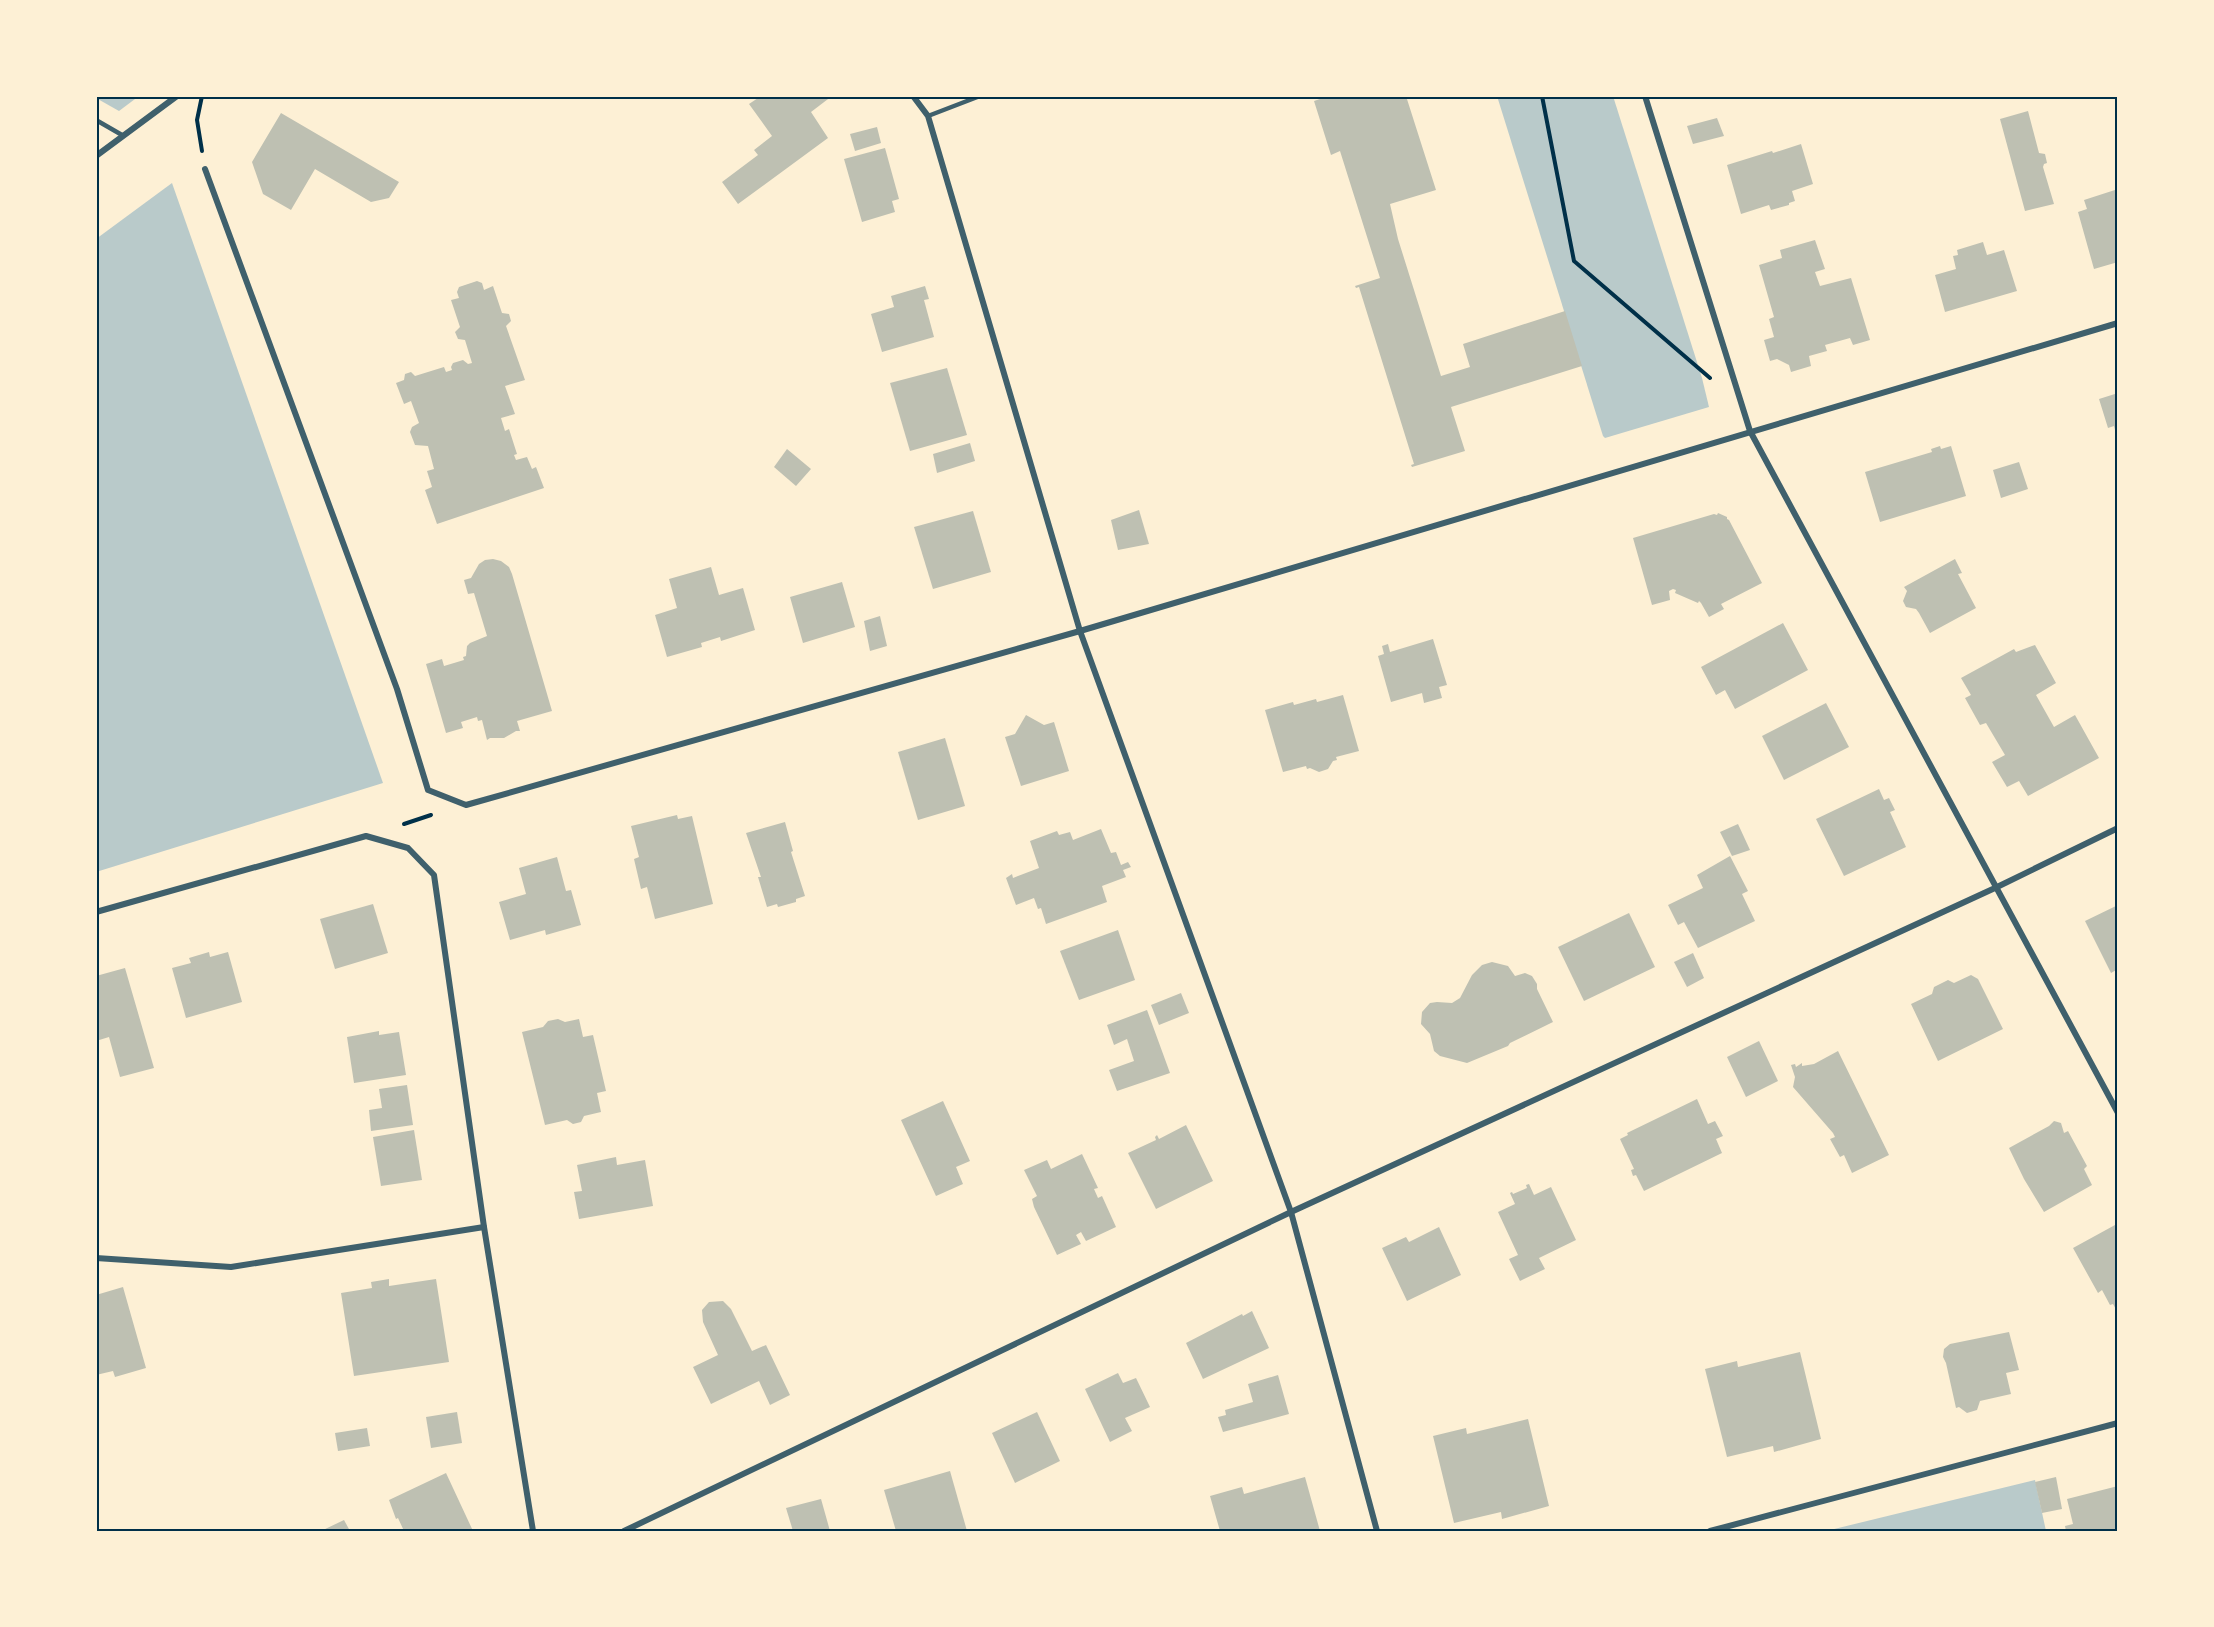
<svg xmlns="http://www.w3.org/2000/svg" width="2214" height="1627" font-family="Ubuntu,sans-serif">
	<rect width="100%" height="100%" fill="#fdf0d5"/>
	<!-- green -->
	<g fill="#b9caca">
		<path d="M96,96h43l-20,15 -23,-13z"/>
		<path d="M1497,96h116l89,282 7,29 -104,31 -2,-2z"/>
		<path d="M172,183l211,600 -287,89v-633z"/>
		<path d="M2035,1480l11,51h-220z"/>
	</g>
	<!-- building -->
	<g fill="#bec0b2">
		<path d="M761,96h71l-21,16 17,26 -90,66 -16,-22 36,-27 -4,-5 18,-14 -23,-32z"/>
		<path d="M1322,96h84l30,94 -46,14 8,35 43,137 29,-9 -7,-23 102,-33 17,55 -131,41 14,44 -53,16 -1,-2 3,-1 -55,-177 -3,1 -1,-2 25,-8 -40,-127 -9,4 -17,-54 9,-3z"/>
		<path d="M2028,111l11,42 6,1 2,9 -3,1 -1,3 11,37 -29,7 -25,-92z"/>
		<path d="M281,113l118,69 -10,16 -18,4 -56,-33 -24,41 -28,-16 -11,-32z"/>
		<path d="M1717,118l7,18 -31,8 -6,-18z"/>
		<path d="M877,127l4,16 -26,8 -5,-17z"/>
		<path d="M1801,144l12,40 -21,7 3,10 -6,2v2l-18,5 -2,-5 -28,9 -14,-49 45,-14 1,2z"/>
		<path d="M885,148l14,51 -7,2 3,11 -33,10 -18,-63z"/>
		<path d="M2118,189v73l-24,7 -16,-57 9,-3 -3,-9z"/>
		<path d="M1815,240l10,29 -10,3 5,14 31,-8 19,62 -17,5 -3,-7 -25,7 2,6 -18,5 2,10 -20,6 -2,-7 -12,-6 -7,2 -6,-21 10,-3 -5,-18 5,-2 -15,-52 23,-7 -2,-8z"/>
		<path d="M1983,242l4,13 17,-5 13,41 -72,21 -10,-37 21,-6 -3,-13 5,-1 -1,-5z"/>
		<path d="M477,281l5,2 2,7 9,-4 9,27 7,1 2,7 -5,5 19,54 -20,6 10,28 -14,4 4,13 4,-2 8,25 -3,1 2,5 11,-3 5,12 4,-2 8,21 -107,36 -12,-34 7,-3 -5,-16 7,-2 -6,-23 -13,-1 -5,-13 2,-5 7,-4 -8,-22 -7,3 -8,-21 8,-3 1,-6 6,-2 4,4 29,-9 2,5 6,-2 -1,-3 2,-4 10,-3 5,4 4,-1 -7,-23 -7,-1 -3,-7 5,-5 -9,-27 8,-2 -2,-6 2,-5z"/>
		<path d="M925,286l4,13 -5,1 10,37 -52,15 -11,-38 23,-7 -3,-11z"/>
		<path d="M947,368l20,67 -57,16 -20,-68z"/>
		<path d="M2118,393v45h-1l-3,-12 -6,2 -9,-29z"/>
		<path d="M970,443l5,18 -38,12 -4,-19z"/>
		<path d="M1940,446l1,3 10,-3 15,50 -86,26 -15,-50 67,-20 -1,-3z"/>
		<path d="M787,449l24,20 -15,17 -22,-19z"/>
		<path d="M2019,462l9,27 -27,9 -8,-28z"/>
		<path d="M1139,510l10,34 -31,6 -7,-30z"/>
		<path d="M973,511l18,61 -58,17 -19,-62z"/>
		<path d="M1718,513l9,4v2l2,1 33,63 -41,21 3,5 -15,8 -8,-14 -2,-2 -1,2 -23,-10 1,-3 -3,-1 -4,2 1,9 -18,5 -19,-67 81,-24 3,1z"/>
		<path d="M493,559l8,2 8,6 3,7 40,137 -35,10 3,10h-4l-12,7h-14l-3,2 -5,-20 -4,1 -1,-4 -16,5 2,6 -17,5 -20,-69 16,-5 2,7 20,-6 -1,-3 3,-1 1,-10 3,-3 17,-7 -13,-43 -6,1 -4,-14 7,-2 8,-14 6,-4z"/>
		<path d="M1955,559l7,14 -4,1 18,34 -46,25 -11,-20 -3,-4 -10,-2 -3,-6 4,-10 -3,-4z"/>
		<path d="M711,567l8,28 24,-7 12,42 -34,11 -1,-4 -19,6 1,4 -35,10 -12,-42 22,-7 -8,-29z"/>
		<path d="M842,582l13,45 -52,16 -13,-46z"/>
		<path d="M880,616l7,30 -17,5 -6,-30z"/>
		<path d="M1783,623l25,47 -73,39 -10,-19 -9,5 -15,-28z"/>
		<path d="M1433,639l14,46 -8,2 3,11 -18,5 -2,-10 -31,9 -13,-46 6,-2 -2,-8 6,-2 2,8z"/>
		<path d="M2035,645l21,38 -20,12 18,32 21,-12 24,43 -71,38 -9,-15 -12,6 -15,-25 13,-7 -19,-32 -6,2 -15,-27 6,-3 -10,-17 53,-29 2,3z"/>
		<path d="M1343,695l16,56 -23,6 1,3 -4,1 -5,8 -9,3 -9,-4 -3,1 -1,-3 -23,6 -18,-62 28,-8 1,3 22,-6 1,3z"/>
		<path d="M1826,703l23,44 -65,33 -22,-44z"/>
		<path d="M1026,715l18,10 10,-3 15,49 -48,15 -16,-49 10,-3z"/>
		<path d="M945,738l20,68 -47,14 -20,-68z"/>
		<path d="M1879,789l5,11 5,-2 6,12 -5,2 16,35 -62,29 -28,-57z"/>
		<path d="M677,815l1,4 14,-3 21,88 -58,15 -8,-32 -6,2 -7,-30 5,-2 -8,-31z"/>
		<path d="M785,822l8,29 -2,1 14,44 -9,3v3l-18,5 -1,-3 -10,3 -9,-30h3l-15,-44z"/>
		<path d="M1738,824l12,26 -18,6 -12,-24z"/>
		<path d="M1101,829l10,24 5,-1 5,13 7,-3 3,5 -8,3 3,7 -24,9 5,16 -61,22 -5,-16 -3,1 -4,-11 -18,7 -10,-27 6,-4 1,4 26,-10 -9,-27 27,-10 2,4 11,-3 3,8z"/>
		<path d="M1730,856l18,35 -6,3 13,27 -57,27 -14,-26 -6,3 -10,-20 35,-17 -6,-13z"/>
		<path d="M557,857l9,34 5,-1 10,35 -35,10 -1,-5 -35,10 -11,-38 27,-8 -7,-26z"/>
		<path d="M373,904l15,49 -53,16 -15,-50z"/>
		<path d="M2118,905v64l-7,4 -26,-52z"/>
		<path d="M1629,913l26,54 -71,34 -26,-54z"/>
		<path d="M1118,930l17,50 -56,20 -19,-49z"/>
		<path d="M209,952l1,5 18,-5 14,50 -56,16 -14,-50 19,-5 -2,-5z"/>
		<path d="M1693,953l11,25 -17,9 -13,-25z"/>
		<path d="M1492,962l16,4 7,10 10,-3 7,3 5,8v5l16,33 -43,21 -2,3 -41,17 -27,-7 -6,-5 -4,-17 -9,-10 1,-12 8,-9 7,-1 15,1 8,-5 12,-23 10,-10z"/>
		<path d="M125,968l29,100 -34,9 -11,-40 -13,4v-65z"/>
		<path d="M1971,975l7,4 25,50 -65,32 -27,-57 21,-10 2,-7 14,-7 6,3z"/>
		<path d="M1181,993l8,20 -30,12 -8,-20z"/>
		<path d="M1147,1010l23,63 -53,18 -8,-21 25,-9 -7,-22 -13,6 -7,-20z"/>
		<path d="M558,1019l7,3 14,-3 4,18 10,-2 13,56 -9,2 4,19 -17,4 -3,6 -8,2 -6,-4 -22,5 -23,-93 21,-5 5,-6z"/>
		<path d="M379,1031v4l20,-3 7,43 -52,8 -7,-46z"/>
		<path d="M1759,1041l19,40 -32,16 -19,-40z"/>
		<path d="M1838,1051l51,104 -37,18 -8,-18 -4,2 -10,-18 5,-2 -2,-4 -40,-46 2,-10 -4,-12 4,-1 1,3 6,-4v3l12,-2z"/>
		<path d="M407,1085l6,40 -42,6 -2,-21 13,-2 -3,-19z"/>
		<path d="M1697,1099l11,25 7,-3 8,15 -7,3 6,14 -78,38 -8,-16 -3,1 -2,-6 3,-1 -14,-30 8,-4 -1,-2z"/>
		<path d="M943,1101l27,60 -14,6 7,17 -27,12 -35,-76z"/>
		<path d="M2054,1121l7,2 3,10 4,-2 19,35 -3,3 8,16 -48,27 -20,-33 -15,-31 40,-22z"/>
		<path d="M1186,1125l27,56 -57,28 -28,-56 28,-13 -1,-3 2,-2 2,4z"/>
		<path d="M414,1130l8,50 -41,6 -8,-49z"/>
		<path d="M1082,1154l16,34 -4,1 4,9 4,-2 14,31 -30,14 -5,-9 -5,3 5,9 -24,11 -23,-48 -2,-8 5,-3 -13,-26 23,-10 4,9z"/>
		<path d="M616,1157l1,8 28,-5 8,46 -74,13 -5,-27 8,-1 -5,-26z"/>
		<path d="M1529,1184l5,11 17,-8 25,53 -37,18 6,11 -25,12 -11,-22 9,-4 -20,-43 17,-8 -5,-11 2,-1 1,2 14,-6 -1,-3z"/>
		<path d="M2115,1225l3,5v83l-5,-9 -3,1 -8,-15 -4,3 -25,-45z"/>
		<path d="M1439,1227l22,48 -54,26 -25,-53 24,-11 3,5z"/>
		<path d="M389,1279v7l47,-7 13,83 -95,14 -13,-83 31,-5 -1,-6z"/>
		<path d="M123,1287l23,81 -31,9 -2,-6 -17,4v-80z"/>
		<path d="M723,1301l8,8 21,42 14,-6 24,50 -20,10 -11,-24 -48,23 -18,-37 25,-12 -15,-33 -1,-12 7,-8z"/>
		<path d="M1252,1311l17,37 -66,31 -17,-36 56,-29 1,2z"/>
		<path d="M2009,1332l10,38 -13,3 5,21 -31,7 -3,9 -10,3 -8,-6 -3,1 -10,-45 -3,-6 1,-8 6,-5z"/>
		<path d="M1800,1352l21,87 -47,13 -1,-6 -46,11 -22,-88 32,-8 1,6z"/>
		<path d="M1118,1373l5,10 13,-5 14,29 -25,11 7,13 -22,11 -25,-53z"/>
		<path d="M1278,1375l11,39 -66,18 -5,-15 8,-2 -1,-5 28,-8 -5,-18z"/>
		<path d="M457,1412l5,31 -31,5 -5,-31z"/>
		<path d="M1037,1412l23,49 -45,22 -23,-50z"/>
		<path d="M1528,1419l21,87 -47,13 -1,-7 -47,11 -21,-87 33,-8 1,6z"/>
		<path d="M367,1428l3,18 -32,5 -3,-18z"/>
		<path d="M950,1471l17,60h-71l-12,-41z"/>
		<path d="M446,1473l27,58h-69l-6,-13 -2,1 -7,-19z"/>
		<path d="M1305,1477l15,54h-100l-10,-35 32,-9 2,7z"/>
		<path d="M2056,1477l6,32 -20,4 -7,-31z"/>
		<path d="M2118,1486v45h-52l-1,-5 8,-2 -6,-25z"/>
		<path d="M821,1499l9,32h-37l-7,-23z"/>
		<path d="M344,1520l6,11h-29z"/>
	</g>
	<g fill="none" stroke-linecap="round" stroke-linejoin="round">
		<!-- path -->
		<g stroke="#003049" stroke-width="4">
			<path d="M202,96l-5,24 5,31"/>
			<path d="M1542,96l32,165 136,117"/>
			<path d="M404,824l27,-9"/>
		</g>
		<!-- service -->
		<g stroke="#3f606c" stroke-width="4.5">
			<path d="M928,116l52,-20"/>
			<path d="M96,120l26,15"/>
		</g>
		<!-- minor -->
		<g stroke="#3f606c" stroke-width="6">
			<path d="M913,96l15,20 152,515 211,581 86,319"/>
			<path d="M1645,96l105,335 368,682"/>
			<path d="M96,156l81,-60"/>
			<path d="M205,169l192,520 31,101 38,15 614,-174 1038,-308"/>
			<path d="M96,912l270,-76 42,12 26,27 50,352 49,304"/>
			<path d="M96,1258l135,9 253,-40"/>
			<path d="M624,1531l667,-319 704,-324 123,-60"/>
			<path d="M1710,1531l408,-108"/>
		</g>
	</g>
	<!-- border -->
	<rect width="2214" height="1627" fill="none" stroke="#fdf0d5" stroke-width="195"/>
	<rect x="98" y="98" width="2018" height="1432" fill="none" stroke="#003049" stroke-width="2"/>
</svg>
